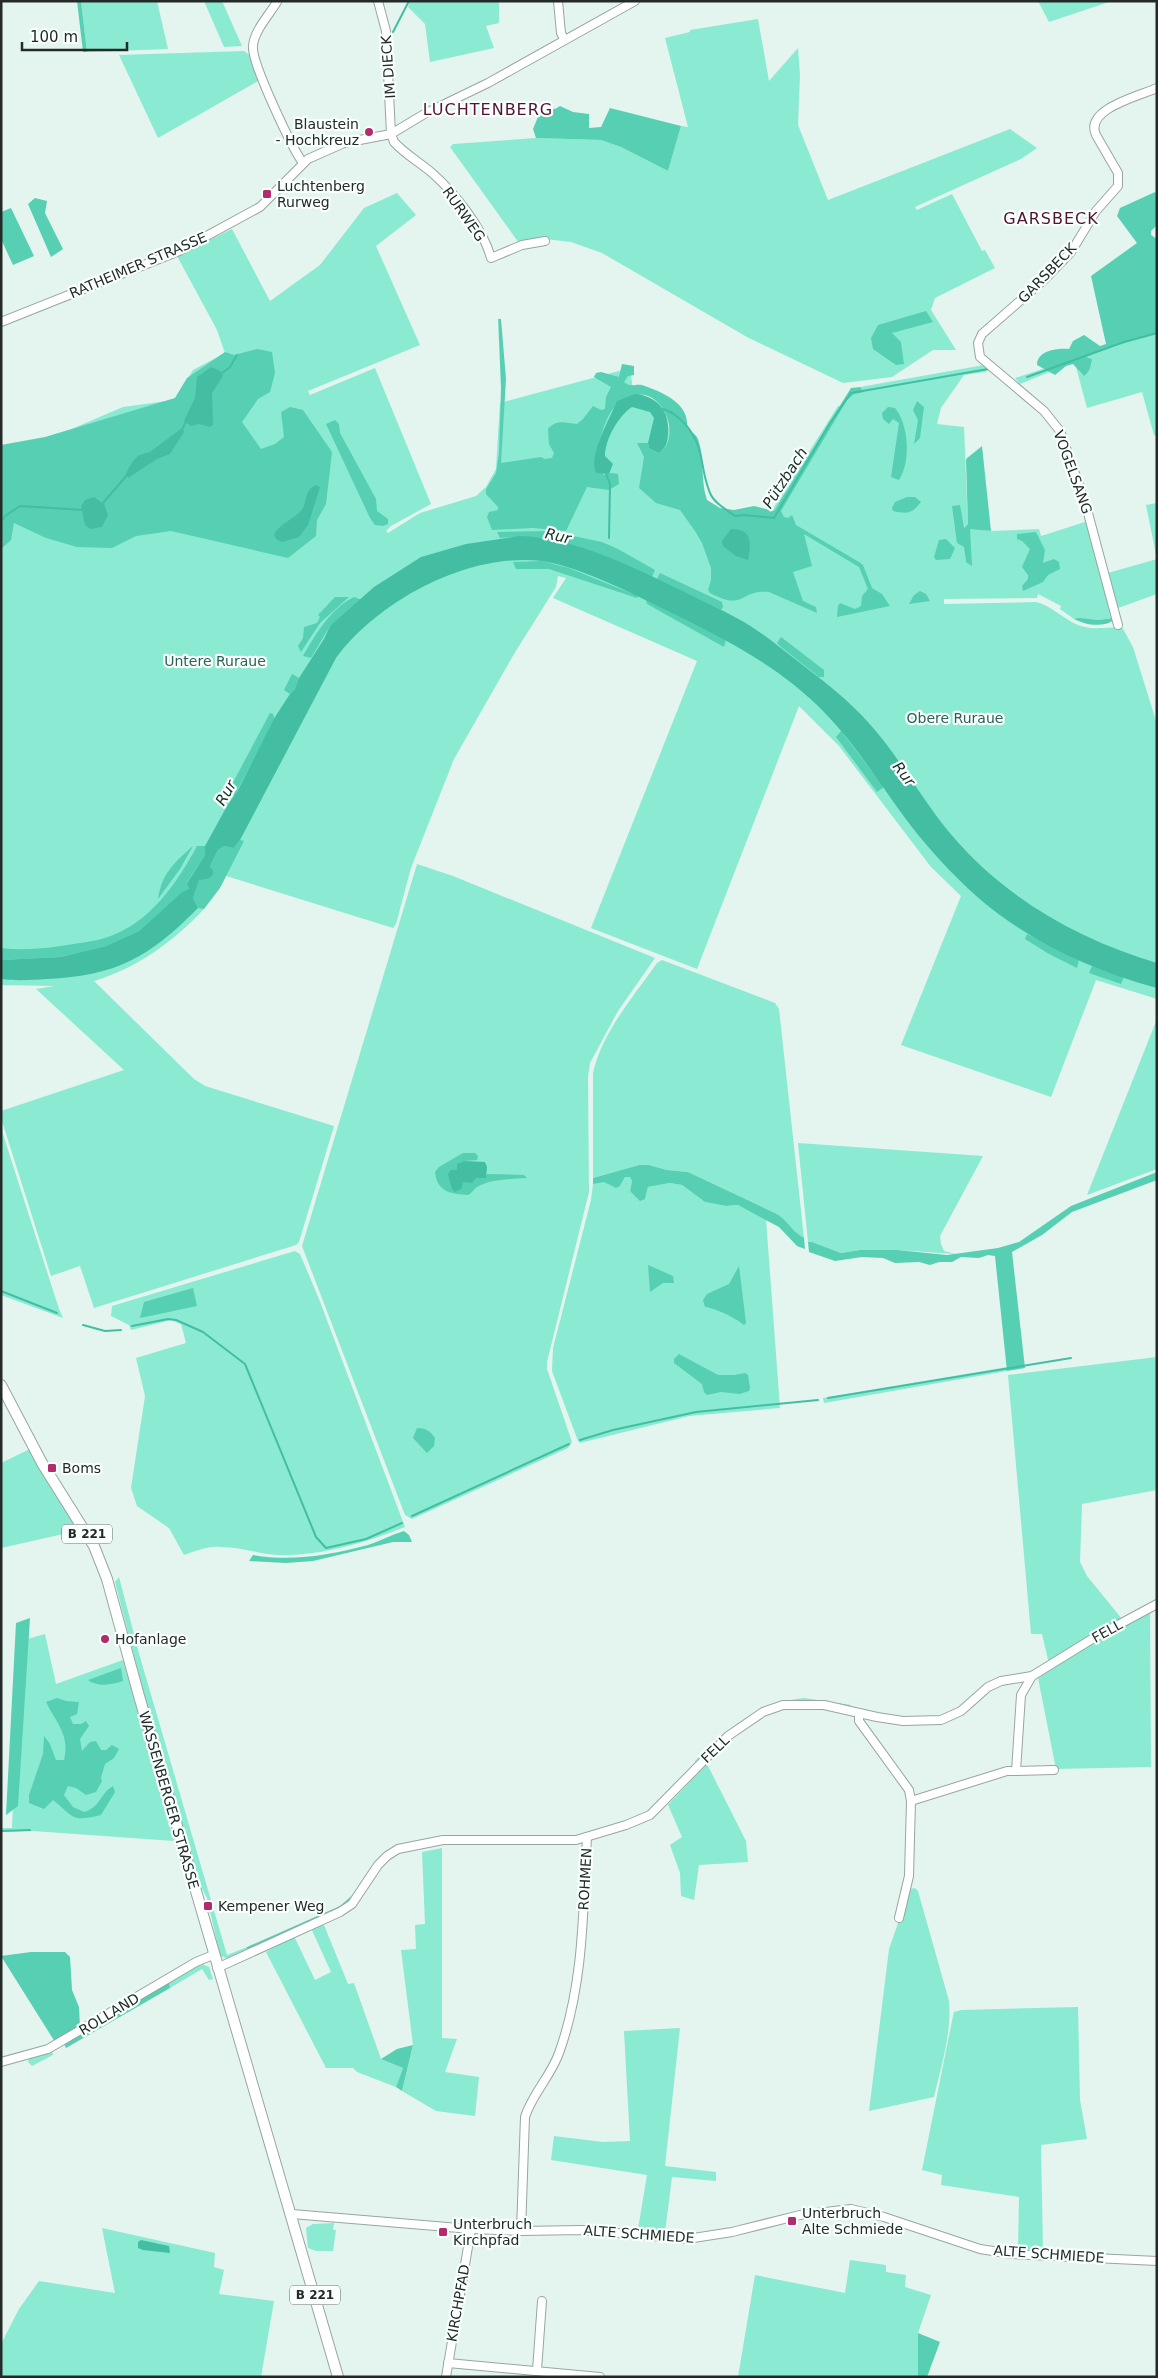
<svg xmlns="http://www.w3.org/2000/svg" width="1158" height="2378" font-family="'DejaVu Sans',sans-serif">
	<rect width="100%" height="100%" fill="#e4f4ef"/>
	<!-- green -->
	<g fill="#8bead2">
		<path d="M81,1h76l11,48 -81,3z"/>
		<path d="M204,1h18l20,45 -18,1z"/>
		<path d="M410,1h89v22l-13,3 8,22 -64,14 -5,-38 -17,-17z"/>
		<path d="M1038,1h74l-63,21z"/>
		<path d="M758,19l11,62 29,-33 2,27 -2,50 30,75 182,-71 27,19 -16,11 -106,48 2,3 35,-16 30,57 3,-1 10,18 -60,30 -4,12 25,40h-23l-41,27 -49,6 -96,-46 -145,-84 -31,-11 -26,-3 -26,4 -69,-96 3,-3 83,-6 65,2 20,7 47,24 13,-45 7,1 -23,-89 25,-6v-2z"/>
		<path d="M244,51l7,5 9,24 -102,58 -39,-83z"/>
		<path d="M397,193l19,22 -40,31 44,99 -112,46 2,4 65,-27 56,136 -40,22 -5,5 2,2 32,-20 56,-17 10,-9 10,-18 4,-66 130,-35 3,22 24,12 45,97 20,17 47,-1 69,-109h2l14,-14 8,-2 -2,-3 124,-22 6,4 -5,3 -21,3 -23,33 -4,16 27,3 4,97 -5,5 3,33 4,-34 21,3 48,-2 2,7 47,-15 26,97 -16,2 -24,-1 -14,-10 1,-3 -23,-12 -1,4 -93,1v5l92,-2c16,4 26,16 42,23 15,6 28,2 44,2l11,20 24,77v275l-61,-19 -45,117 -150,-52 60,-149 -30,-29 -92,-121 -40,-40 -102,263 -106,-41 106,-267 -144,-63 13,-20 -8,-2 -2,11 -42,67 -60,105 -43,109 -15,56 -3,4 -170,-53 -21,33 2,1c-31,33 -67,59 -110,72l100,98 11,7 129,40 -35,116 -3,3 -202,63 -14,-42 -29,10 -50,-158v-7l123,-41 -88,-81 18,-3 -53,-1v-475l45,-70 77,-33 51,-7 19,-30 32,-17 -8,-23 -40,-74 55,-27 38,72 50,-36 44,-57z"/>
		<path d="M1157,334v102l-3,-1 -12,-43 -55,16 -11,-41 7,8 8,-9 1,-7 -7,-2 22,-9z"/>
		<path d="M1055,365l-3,6 -32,13 -5,-6z"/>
		<path d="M1157,503v91l-39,14 -10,-35 49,-14 -11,-54z"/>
		<path d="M417,864l36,12 202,82 -37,53 -28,52 -2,14 1,115 -42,170v7l25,73 -4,6 -156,71 -7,-4 -103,-269z"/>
		<path d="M662,960l113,43 4,6 25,229 -13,-7 -14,-17 -89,-42 -21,-2 -18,-5h-10l-46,13v-105c9,-41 41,-77 64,-110z"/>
		<path d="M1157,1019v150l-70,26z"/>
		<path d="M1,1128l58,181 4,9 -62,-23z"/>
		<path d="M798,1143l185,13 -43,80 1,8 3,7 12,3 -59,-4h-37l-19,3 -29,-11h-4z"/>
		<path d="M625,1177h5l2,4 -2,10 15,8 3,-12 22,-4 12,2 23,17 21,4 12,-1 28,14 14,189 -91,8 -109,27 -2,-2 -26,-70 1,-23 38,-148 2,-16 11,-3 10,6 6,-1z"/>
		<path d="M295,1251l5,3 19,45 86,228c-41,16 -83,29 -127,28 -19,-1 -37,-8 -57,-8 -13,-1 -25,4 -37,8l-15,-27 -32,-22 -6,-18 14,-92 -9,-38 50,-15 -5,-19 -10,-4 -40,10 -2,-5 -18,-9 1,-10z"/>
		<path d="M1157,1357v133l-75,14 -2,58 7,14 35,43 -73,45 -7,-30h-11l-23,-259z"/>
		<path d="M1007,1367v4l-183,32 -1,-5z"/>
		<path d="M30,1449l51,81 -80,18v-85z"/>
		<path d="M119,1577l21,80 87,298 20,-8v5l-19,7 -7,-3 -2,-5 -12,-53 -9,-17 -46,-156 -37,-143z"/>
		<path d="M1150,1611l1,156 -95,2 -18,-91 75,-48z"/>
		<path d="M45,1634l11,50 67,-24 51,181 -141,-10 -32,1v-4h11l8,-187z"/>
		<path d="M804,1698l47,7 -1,3h-78l-76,57 -1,-4c35,-33 58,-57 109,-63z"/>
		<path d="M707,1764l39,77 2,21 -49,3 -5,35 -13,-4 -1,-23 -10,-28 12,-8 -14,-32z"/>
		<path d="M442,1848v190l15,1 -12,33 34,5 -4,39 -39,-5 -34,-20 11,-46 -12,-95 15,-1 -1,-24 10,-1 -3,-72z"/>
		<path d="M915,1888l3,3 31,110c3,31 -8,66 -15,96l-65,14 20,-162 21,-60z"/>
		<path d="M324,1925l24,59 6,-1 27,76 22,9 -7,19 -39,-15 -4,-4h-27l-60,-116 28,-16 21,44 16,-8 -20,-44z"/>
		<path d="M202,1964l7,3 4,12 -4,1 -7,-11 -32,19 -1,-6z"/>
		<path d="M1078,2007l2,93 7,39 -46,6 2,106 -25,-2 1,-52 -78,-12 1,-10 -20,-5 31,-154 1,-4 7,-2z"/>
		<path d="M680,2028l-15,138 51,6v9l-44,-4 -7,55 -27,-3 9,-54 -96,-15 3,-24 49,6 27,-1 -6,-110z"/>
		<path d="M52,2051l1,4 -21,11 -4,-4 1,-4z"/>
		<path d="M334,2223l-1,7h3l-3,21h-17l-8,-3 -2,-20 7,-4z"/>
		<path d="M102,2228l113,25 -1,14 10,3 -5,24 55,7 -13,76h-260v-33l18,-35 20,-28 76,12z"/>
		<path d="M850,2260l36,5v7l20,3 -1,12 26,8 -13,38v44h-180l17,-102 90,18z"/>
	</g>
	<!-- forest -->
	<g fill="#57cfb3">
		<path d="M77,1h4l6,51h-4z"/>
		<path d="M560,106l13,6 16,2v14l12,-1 9,-19 71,18 -13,45 -47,-24 -20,-7 -65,-2 -3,-9 9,-22 13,2z"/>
		<path d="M1155,192l2,4v29l-6,6v4l6,4v95l-50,14 -21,9 6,2c-1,8 -2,12 -8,17l-11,-12 -7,2 -11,9 -18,-10c0,-15 21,-17 32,-16l4,-8 11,-6 16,11 6,-2 -15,-68 46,-33 -20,-27 3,-8z"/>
		<path d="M35,198l12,3 -2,12 18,36 -12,8 -23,-53z"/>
		<path d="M11,208l23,48 -21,9 -12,-26v-27z"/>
		<path d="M926,311l7,11 -41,11 9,9 3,22 -8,1 -23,-16 -2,-11 7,-13z"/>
		<path d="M498,316v3h3l5,60 -5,84 40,-6 4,2 7,-1 2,-5 -5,-9 -1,-15c9,-10 17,-6 29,-5l6,-5 10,-13 8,4 4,-1 1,-12 5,-10 -17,-10 2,-4 5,-1 18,5 3,-13 12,2v9l-6,1 -4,6 3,2c5,3 9,0 15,1 20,7 48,18 45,43 2,3 9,6 11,11 7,20 2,41 9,61l13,8 14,2 20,-4 20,5 77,-123 9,-1 4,5 -10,2 -7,6 -66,111 3,6 4,1 4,-3 4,10 63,37 4,3 9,23 10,6 8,12 -53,11 1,-11 2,-3 15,6 6,-3 1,-10 6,-7 -9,-22 -55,-33 8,32 -19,6 10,29 13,6 1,6 -48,-21c-30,-3 -23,20 -59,1l-2,-3 3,-10v-12l-9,-25 -7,-12 -15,-21 -24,-7 -17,-15 5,-31 -7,-14h11l1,5 10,5c26,-16 0,-75 -33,-54 -3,3 -9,5 -12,9 -10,11 -15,36 -19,50l9,17 7,-2 7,1 1,10 -10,6 -22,-3 -21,44 -33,-3 -41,2 -5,-13 2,-5 9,-2v-3l-12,-13v-5l10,-16 3,-20 2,-65z"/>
		<path d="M257,349l15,3 3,21 -5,19 -12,7 -16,23 19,27 14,-5 9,-7 -3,-25 9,-5 13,3 29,42 -6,52 -9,16 -1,16 -28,22 -117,-27 -35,5 -24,12 -35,-1 -31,-9 -32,-15 -3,17 -10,9v-104l44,-8 130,-39 12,-20 38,-26 9,3z"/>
		<path d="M917,401l7,6 -4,31 -6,6 4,-24 -5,-10z"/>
		<path d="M888,407l7,1c14,17 16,54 4,72l-8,-3 8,-54 -6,-4 -4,5 -6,-5 -1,-6z"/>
		<path d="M335,420l4,4 1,9 36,66 1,12 11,8v5l-5,2 -8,-1 -5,-7 -44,-94z"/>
		<path d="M982,446l9,85 -21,-2 2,37 -6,-4 -2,-15 -7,-4 -5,-37 8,-1 4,23 4,-4 -2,-65z"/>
		<path d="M907,497h8l6,5c-9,12 -14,12 -28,9l-1,-3 3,-6z"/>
		<path d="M549,531l53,11 16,7 37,21 -3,7c-48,-23 -98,-45 -152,-39l-3,-6z"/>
		<path d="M1036,532l9,18 -2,13 11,-4 5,3 1,7 -12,6 -5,7 -20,9 -1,-5 6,-7v-4l-6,-8 8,-18 -8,-8 -5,-2v-5z"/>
		<path d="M946,539l9,9 -5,11 -14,1 -2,-3 5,-17z"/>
		<path d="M542,561l27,7 69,28 -1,2 -88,-29h-33l-3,-7z"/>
		<path d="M660,573l62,29 1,5 -2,3 -64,-31z"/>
		<path d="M920,591l6,3 4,7 -21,3 5,-9z"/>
		<path d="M335,597h14l-29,26 -19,29 -3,-6 5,-8 1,-11 13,-4 3,-6 -2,-2z"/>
		<path d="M354,597l8,3 -32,26 -19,32 -8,-2c12,-21 28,-48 51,-59z"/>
		<path d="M646,600l80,39 -2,8 -77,-43z"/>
		<path d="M1079,618l19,2 16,-2v2c-11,8 -29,5 -40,-1z"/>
		<path d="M781,637l43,33v7h-5l-38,-30 -4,-4z"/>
		<path d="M292,674l7,4 -4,11 -5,5 -6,-4z"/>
		<path d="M270,713l3,1 2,6 -41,76 -5,-6z"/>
		<path d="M841,731l43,56 -7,5 -41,-55z"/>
		<path d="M240,840l4,1 -24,47 -16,21 -6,-1 -5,-10 6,-19 12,-3 2,-6 -3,-4 8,-16 6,-4 10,2z"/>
		<path d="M193,846l-13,23 -22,30c4,-26 16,-36 35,-53z"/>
		<path d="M197,846h8v9l-18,27 2,7 -7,3 -43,39 -33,15 -45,11 -60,3v-12c24,3 49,0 73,-4 11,-2 23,-3 34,-7 42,-14 69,-54 89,-91z"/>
		<path d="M1027,934l52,26 -2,8 -28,-14 -24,-15z"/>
		<path d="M1092,966l32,11 -3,7 -32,-11z"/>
		<path d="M463,1153h12l3,3 -1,4 -12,1 -8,9h-6v16l10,-1 2,-3 13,-4h9l2,-4 37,1 3,3c-15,1 -37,1 -50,9 -3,2 -5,6 -9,8 -17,-1 -31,-3 -33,-23l4,-5z"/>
		<path d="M639,1165h10l18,5 21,2 89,42c12,8 13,16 27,24l1,11 -8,-3 -18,-19 -41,-22 -12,1 -21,-4 -23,-17 -12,-2 -22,4 -3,12 -5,2 -10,-10 2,-10 -2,-4h-5l-5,9 -4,2 -12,-6 -11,2v-6z"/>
		<path d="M1157,1172v8l-85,32 -30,23 -30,17 13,116 -18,3 -12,-115 -7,-1 -9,3 -18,-1 -9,5h-13l-9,3 -11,-3 -24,1 -12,-5 -21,-1 -27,4 -26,-9 -1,-10h4l29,11 19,-3h37l50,5 51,-7 21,-6 52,-36z"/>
		<path d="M648,1265l25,11 1,7h-11l-13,9z"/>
		<path d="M739,1266l7,57 -2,2c-8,-7 -29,-17 -39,-18l-2,-7 4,-6 22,-10z"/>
		<path d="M193,1288l4,18 -57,12 4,-16z"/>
		<path d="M679,1354l39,21h16l11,-2 3,2 2,13 -1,3 -9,3 -19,-2 -14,3 -3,-3 -2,-8 -28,-21v-4z"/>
		<path d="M417,1428c9,0 13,3 18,10l-1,8 -7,7 -14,-15z"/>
		<path d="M404,1531l5,4 3,7h-19l-80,19 -27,2 -37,-2 4,-6c38,7 78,0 115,-10 12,-4 23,-10 36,-14z"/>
		<path d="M30,1618l-12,188 -12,9 10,-192z"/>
		<path d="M121,1668l2,13c-11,4 -26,6 -35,-1z"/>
		<path d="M57,1698l9,3 13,1 -2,12 -7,3 3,7h8l5,-3 3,5 -9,13 2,12 8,-9 6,-1 5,9h5l6,-5 7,4 -5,9 -9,6 -4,14 1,3 -6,11 -10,3 -10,-7 -8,-2 -4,9 9,12 11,5c17,-5 16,-19 29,-26l2,6 -14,23c-30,7 -26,3 -48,-15l-9,9 -15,-6v-8l14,-41 1,-18 6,8 6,16h8c6,-25 -7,-36 -18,-58z"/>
		<path d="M363,1886l-19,21 -97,45v-5l93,-41z"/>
		<path d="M31,1952h34l5,5 2,33 7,17 1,20 -25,15 -54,-86z"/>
		<path d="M169,1982l1,6 -104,60 -2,-4z"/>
		<path d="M413,2045l-11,46 -6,-4 7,-19 -22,-9 16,-10z"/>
		<path d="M918,2333l22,9 -13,35h-9z"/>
	</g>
	<!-- water -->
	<g fill="#43bea3">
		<path d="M211,367l9,4 3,5 -11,17 1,32 -3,2 -11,-3 -8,2 -7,-5 11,-23 2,-21z"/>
		<path d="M635,394c22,2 35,17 33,39 0,8 -2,15 -9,20l-10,-5 -1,-5 6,-25 -4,-6 -18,-5c-14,9 -27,33 -27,49l8,8 -4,10 -13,-1c-8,-19 14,-54 21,-72z"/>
		<path d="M182,428l2,4 -14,22 -13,5 -29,19 -2,-5 7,-12 6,-6 11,-3z"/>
		<path d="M316,485l4,2 -12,38 -9,12 -17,5 -6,-3 -2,-4c5,-12 22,-16 29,-27 5,-10 1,-17 13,-23z"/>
		<path d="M94,497l10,7 4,11 -6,12 -12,2 -5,-4 -4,-19 4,-6z"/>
		<path d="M731,529c22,0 20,15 17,31l-12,-4 -13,-10 -1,-5z"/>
		<path d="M520,536c52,2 100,25 146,47 26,13 53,25 78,39 22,13 40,29 60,44 22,17 44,34 63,55 30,32 53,76 82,111 54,65 128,107 208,131v25c-63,-17 -125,-45 -175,-87 -23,-20 -44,-42 -63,-65 -33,-41 -58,-86 -95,-124 -42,-43 -93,-70 -146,-96 -37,-18 -96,-49 -136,-55 -73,-9 -163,39 -206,97l-96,182 -6,8 -10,-2 -6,4 -8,16 3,4c1,9 -7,9 -14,10l-6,18 5,10c-48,49 -82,68 -151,71 -16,1 -30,2 -46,0v-19l60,-3 45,-11 33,-15 43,-39 7,-3 -2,-6 18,-28v-9l22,-40 11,-16 37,-73 15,-23 5,-5 4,-11 25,-39 6,-13 44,-39 47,-30 45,-13z"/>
		<path d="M465,1161l20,1 2,5 -1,11h-10l-4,5 -9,-1 -2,7 -6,3 -3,-3 -4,-15 3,-4h6v-6z"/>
		<path d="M141,2240l28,6 1,7 -27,-3 -5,-2v-6z"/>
	</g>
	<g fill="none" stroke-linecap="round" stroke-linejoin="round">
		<!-- stream -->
		<g stroke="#43bea3" stroke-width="2">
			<path d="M393,32l16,-31"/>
			<path d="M221,374l9,-7 7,-12"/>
			<path d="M1027,377l97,-35 33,-9"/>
			<path d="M663,409c10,3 15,8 22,15 21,24 14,43 25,69 4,10 17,17 25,23l9,-1 30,3 56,-95 21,-30 137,-24"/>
			<path d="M182,430l4,-9"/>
			<path d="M606,474l4,10 -1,54"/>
			<path d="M102,504l26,-30"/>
			<path d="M1,522l4,-6 15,-10 63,4"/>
			<path d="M1,1291l56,22"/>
			<path d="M83,1325l22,6 16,-1"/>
			<path d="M132,1326l36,-7 8,1 27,12 42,32 71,173 10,11 40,-9 36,-16"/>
			<path d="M828,1398l243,-40"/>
			<path d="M580,1440l33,-10 83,-18 122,-12"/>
			<path d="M412,1516l157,-72"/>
			<path d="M1,1831l29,-1"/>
		</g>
		<defs>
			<g id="minor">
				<path d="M378,1l8,30 5,103 3,8c11,12 25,20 37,30 23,20 52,56 60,86l31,-13 23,-4"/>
				<path d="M558,1l3,32 3,6"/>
				<path d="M277,2c-8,13 -23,29 -24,44 -2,16 39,102 50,117"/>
				<path d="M1,322l178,-71 81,-44 48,-48 36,-16 47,-9 35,-21 62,-30 147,-82"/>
				<path d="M1118,625l-33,-123 -25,-71 -16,-20 -64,-54 -2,-14 4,-9 63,-55 26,-27 25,-41 22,-25v-13l-22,-38c-12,-26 43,-39 61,-47"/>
				<path d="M859,1713v8l50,69 2,11 96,-30h9l5,-76 11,-19"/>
				<path d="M1016,1771l38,-1"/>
				<path d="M899,1918l10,-42 2,-75"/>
				<path d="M217,1968l123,-56 12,-8 26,-39 9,-9 11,-7 45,-9h133l50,-15 24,-10 78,-79 35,-24 20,-7h41l53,12 26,4 38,-1 20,-9 27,-24 13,-6 31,-5 60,-37 65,-35"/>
				<path d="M1,2062l47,-13 148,-87 17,-7"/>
				<path d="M292,2214l179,15 50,2 61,-1 105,9 45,-7 68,-17 51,-6 33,8 96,32 32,5 145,7"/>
				<path d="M521,2231l4,-114c7,-23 26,-41 34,-64 25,-69 24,-143 28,-216"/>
				<path d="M448,2363l152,14"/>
				<path d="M537,2370l5,-69"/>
				<path d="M446,2377l25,-148"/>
			</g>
			<path id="major" d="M1,1385l41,78 52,83 13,33 32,117 199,681"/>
		</defs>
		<!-- minor casing -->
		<use href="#minor" stroke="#97a6a1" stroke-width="10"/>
		<!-- major casing -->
		<use href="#major" stroke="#97a6a1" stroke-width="12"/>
		<!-- minor -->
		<use href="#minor" stroke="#fff" stroke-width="8"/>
		<!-- major -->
		<use href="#major" stroke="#fff" stroke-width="10"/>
	</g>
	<!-- markers -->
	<g fill="#b22b6e" stroke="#f8fffd" stroke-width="2">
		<circle cx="369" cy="132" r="5"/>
		<rect x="262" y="189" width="10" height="10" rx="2.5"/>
		<rect x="47" y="1463" width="10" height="10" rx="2.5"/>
		<circle cx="105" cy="1639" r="5"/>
		<rect x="203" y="1901" width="10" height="10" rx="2.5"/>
		<rect x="787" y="2216" width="10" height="10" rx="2.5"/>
		<rect x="438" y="2227" width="10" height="10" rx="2.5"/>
	</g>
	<g text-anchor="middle" stroke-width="4.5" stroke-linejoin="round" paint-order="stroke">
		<!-- shield labels -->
		<g fill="#f8fffd" stroke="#646a68" stroke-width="1">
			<rect x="62" y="1524.5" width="50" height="19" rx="4"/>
			<rect x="290" y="2285.5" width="50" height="19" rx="4"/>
		</g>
		<g font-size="12" font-weight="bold" fill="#242a28">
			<text x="87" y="1538">B 221</text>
			<text x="315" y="2299">B 221</text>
		</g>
		<!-- street labels -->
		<g font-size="14" fill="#242a28" stroke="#f8fffd">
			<text transform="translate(388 67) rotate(-94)" y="5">IM DIECK</text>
			<text transform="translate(464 214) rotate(55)" y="5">RURWEG</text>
			<text transform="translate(138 265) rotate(-23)" y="5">RATHEIMER STRASSE</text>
			<text transform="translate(1047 273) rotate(-46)" y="5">GARSBECK</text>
			<text transform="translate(1073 472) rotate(70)" y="5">VOGELSANG</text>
			<text transform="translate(1107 1631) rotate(-29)" y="5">FELL</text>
			<text transform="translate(715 1749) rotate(-44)" y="5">FELL</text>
			<text transform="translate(169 1800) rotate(74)" y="5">WASSENBERGER STRASSE</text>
			<text transform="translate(585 1879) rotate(-87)" y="5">ROHMEN</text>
			<text transform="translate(109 2014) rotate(-31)" y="5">ROLLAND</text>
			<text transform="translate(639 2234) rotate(4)" y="5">ALTE SCHMIEDE</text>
			<text transform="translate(1049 2254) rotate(4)" y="5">ALTE SCHMIEDE</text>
			<text transform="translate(458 2303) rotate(-80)" y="5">KIRCHPFAD</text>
		</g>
		<!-- poi labels -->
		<g font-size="14" fill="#242a28" stroke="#f8fffd" text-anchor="start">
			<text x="359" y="129" text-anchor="end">Blaustein<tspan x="359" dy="16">- Hochkreuz</tspan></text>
			<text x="277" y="191">Luchtenberg<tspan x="277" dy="16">Rurweg</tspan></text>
			<text x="62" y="1473">Boms</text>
			<text x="115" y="1644">Hofanlage</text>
			<text x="218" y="1911">Kempener Weg</text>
			<text x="802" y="2218">Unterbruch<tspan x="802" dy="16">Alte Schmiede</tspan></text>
			<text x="453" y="2229">Unterbruch<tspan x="453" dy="16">Kirchpfad</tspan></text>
		</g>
		<!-- park labels -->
		<g font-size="14" fill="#2e6053" stroke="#f8fffd">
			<text x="215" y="666">Untere Ruraue</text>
			<text x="955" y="723">Obere Ruraue</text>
		</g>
		<!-- water labels -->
		<g font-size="15" font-style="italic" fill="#192e29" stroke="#f8fffd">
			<text transform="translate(785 478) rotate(-57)" y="5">Pützbach</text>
			<text transform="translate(558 536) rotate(13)" y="5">Rur</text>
			<text transform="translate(904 774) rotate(52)" y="5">Rur</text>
			<text transform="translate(226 793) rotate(-60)" y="5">Rur</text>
		</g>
		<!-- quarter labels -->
		<g font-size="16" letter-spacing="1" fill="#531332" stroke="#f8fffd">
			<text x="488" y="115">LUCHTENBERG</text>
			<text x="1051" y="224">GARSBECK</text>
		</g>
	</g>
	<!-- border -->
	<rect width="1158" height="2378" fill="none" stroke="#242a28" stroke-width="5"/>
	<!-- scale -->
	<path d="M22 42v8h105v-8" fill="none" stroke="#242a28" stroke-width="2.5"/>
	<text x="30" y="42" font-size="15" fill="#242a28" stroke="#f8fffd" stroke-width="4" paint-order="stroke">100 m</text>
</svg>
